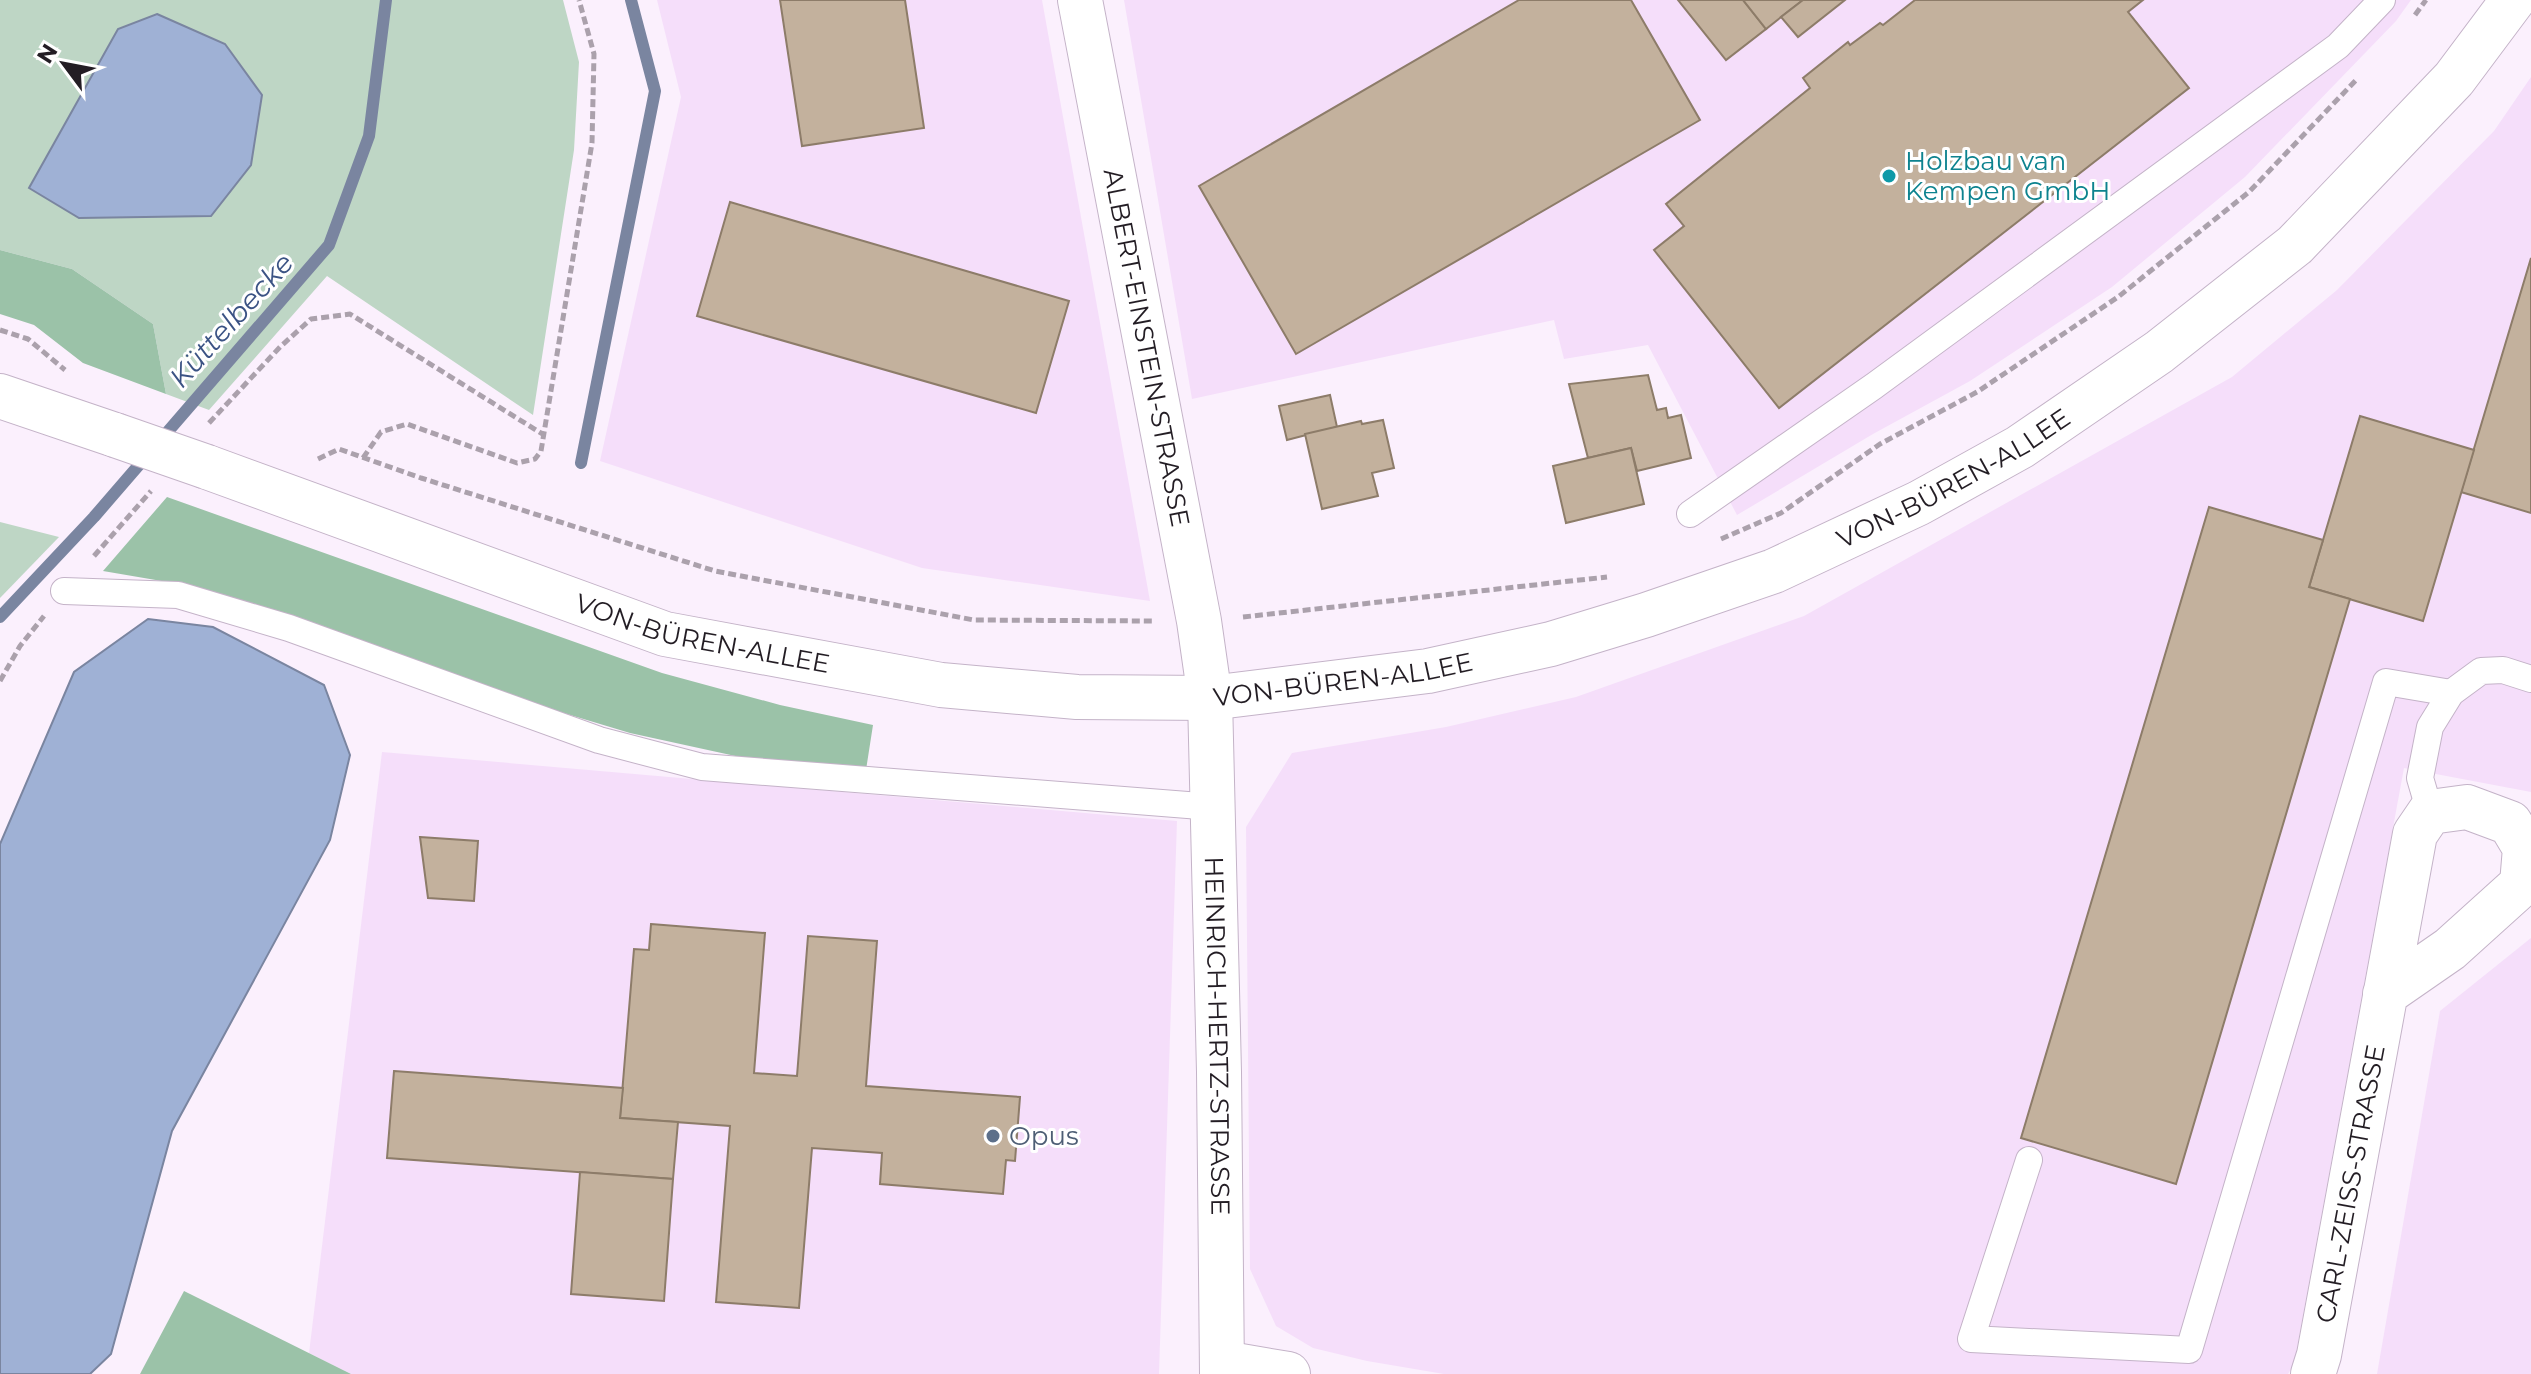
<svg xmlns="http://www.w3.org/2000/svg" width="2531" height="1374" font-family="Montserrat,sans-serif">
	<rect width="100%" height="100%" fill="#fbf0fd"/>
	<!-- built -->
	<g fill="#f5defa">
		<path d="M657,0h385l108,601 -228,-33 -322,-107 81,-364z"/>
		<path d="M1124,0h1287l-15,21 -151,156 -133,110 -142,94 -97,53 -136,81 -89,-170 -84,14 -10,-39 -362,79z"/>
		<path d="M2531,77v715l-127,-24 -110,596 -6,10h-844l-77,-13 -54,-13 -37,-22 -26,-57 -4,-442 46,-74 154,-26 130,-30 228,-81 428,-239 105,-87 157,-159z"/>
		<path d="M382,752l795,69 -18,553h-808l-42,-21z"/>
		<path d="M2531,938v436h-154l63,-363z"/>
	</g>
	<!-- green -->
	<g fill="#bed6c5">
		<path d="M0,0h563l16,62 -5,88 -41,265 -206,-139 -118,134 -43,-16 -13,-70 -81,-55 -72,-19z"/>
		<path d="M0,522l59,15 -59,61z"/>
	</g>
	<!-- forest -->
	<g fill="#9bc2a8">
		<path d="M0,250l72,19 81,55 13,70 -83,-31 -49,-38 -34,-11z"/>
		<path d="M167,497l495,176 118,32 93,20 -7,45 -99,-7 -137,-30 -103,-31 -224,-83 -118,-34 -82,-14z"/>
		<path d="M184,1291l167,83h-211z"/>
	</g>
	<!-- water -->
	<g fill="#9fb1d5" stroke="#7a85a0" stroke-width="2">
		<path d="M157,14l68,30 37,51 -11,70 -40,51 -132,2 -50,-30 89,-159z"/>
		<path d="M148,619l65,8 111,58 26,70 -20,85 -158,291 -61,223 -21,20h-90v-530l74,-172z"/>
	</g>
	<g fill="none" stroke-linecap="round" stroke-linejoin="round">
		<!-- stream -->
		<g stroke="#7a85a0" stroke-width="12">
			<path d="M581,463l74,-372 -24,-91"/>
			<path d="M0,617l94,-100 235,-272 40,-109 17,-136"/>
		</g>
	</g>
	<!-- building -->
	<g fill="#c3b19d" stroke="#8d7c69" stroke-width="2">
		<path d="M780,0h125l19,128 -122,18z"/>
		<path d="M1519,0h112l69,120 -404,234 -97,-168z"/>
		<path d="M1678,0h65l23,29 -40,31z"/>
		<path d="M1743,0h60l-37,29z"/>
		<path d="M1803,0h42l-47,37 -17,-20z"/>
		<path d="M1915,0h228l-15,12 61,76 -410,320 -125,-158 30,-24 -18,-22 144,-116 -7,-10 45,-36 2,3 30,-22 3,2z"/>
		<path d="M730,202l339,99 -33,112 -339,-97z"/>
		<path d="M2531,258v255l-70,-21z"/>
		<path d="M1648,375l9,35 9,-2 2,10 13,-3 10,43 -54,13 -6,-23 -43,10 -19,-74z"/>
		<path d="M1330,395l7,32 -50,13 -8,-34z"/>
		<path d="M2360,416l114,34 -51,171 -114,-34z"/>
		<path d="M1383,420l11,48 -22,5 6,23 -56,13 -17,-75 56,-13 1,3z"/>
		<path d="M1631,448l13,56 -78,19 -13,-57z"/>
		<path d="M2209,507l114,33 -14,47 41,12 -174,585 -155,-46z"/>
		<path d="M420,837l58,4 -4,60 -46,-3z"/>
		<path d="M651,924l114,9 -11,140 43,3 11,-140 69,5 -11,145 154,11 -5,64 -9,-1 -3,34 -123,-10 2,-31 -70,-5 -13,160 -83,-6 14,-176 -110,-8 14,-169 15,1z"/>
		<path d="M394,1071l229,17 -3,30 58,4 -5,57 -286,-21z"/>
		<path d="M580,1172l93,7 -9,122 -93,-7z"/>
	</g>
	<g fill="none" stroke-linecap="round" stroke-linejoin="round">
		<defs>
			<g id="lane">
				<path d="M1690,514l184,-128 464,-340 44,-46"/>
				<path d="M64,591l114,4 111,33 310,112 103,27 511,40"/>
				<path d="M2430,812l-10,-34 10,-51 21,-34 30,-22 22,-1 28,9"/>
				<path d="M2029,1160l-58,179 218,11 197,-668 65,11"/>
			</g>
			<g id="street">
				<path id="s1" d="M1080,0l119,621 11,77 9,374 3,302"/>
				<path d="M1223,1363l65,11"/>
				<path id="s2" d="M2313,1374l6,-19 96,-521 15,-22 37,-5 43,16 15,25 -3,36 -72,65 -65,45"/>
			</g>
			<g id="secondary">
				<path d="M0,396l115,39"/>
				<path id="s3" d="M207,467l458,167 276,51 136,12 133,1 218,-27 123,-27 95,-29 128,-44 145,-68 101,-56 139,-95 136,-107 159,-166 59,-79"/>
			</g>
		</defs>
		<!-- lane casing -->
		<use href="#lane" stroke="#c4b3c8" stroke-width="28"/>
		<!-- street casing -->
		<use href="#street" stroke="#c4b3c8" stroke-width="46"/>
		<!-- secondary casing -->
		<use href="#secondary" stroke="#c4b3c8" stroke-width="46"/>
		<!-- path -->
		<g stroke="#aba1ac" stroke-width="5" stroke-dasharray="8 4" stroke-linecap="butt">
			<path d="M2415,15l11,-15"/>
			<path d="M0,330l28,9 37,31"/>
			<path d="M209,423l71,-76 31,-28 39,-5 194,121"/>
			<path d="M363,458l18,-26 26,-8 110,39 18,-4 6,-8 51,-308 2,-89 -15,-54"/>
			<path d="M318,459l21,-10 82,29 294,93 259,49 179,1"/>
			<path d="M1721,539l60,-26 99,-69 97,-52 141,-95 131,-105 108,-113"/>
			<path d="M94,556l57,-65"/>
			<path d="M1243,617l364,-40"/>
			<path d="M0,681l20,-35 24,-30"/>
		</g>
		<!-- lane -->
		<use href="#lane" stroke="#fff" stroke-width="26"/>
		<!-- street -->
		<use href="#street" stroke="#fff" stroke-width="44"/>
		<!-- secondary -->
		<use href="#secondary" stroke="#fff" stroke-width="44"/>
		<defs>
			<path id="secondary-bridge" d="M115,435l92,32"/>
		</defs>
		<!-- secondary-bridge casing -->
		<use href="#secondary-bridge" stroke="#c4b3c8" stroke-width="46" stroke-linecap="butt"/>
		<!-- secondary-bridge -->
		<use href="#secondary-bridge" stroke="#fff" stroke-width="44"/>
	</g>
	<!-- markers -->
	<circle fill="#0f9aa8" stroke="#fff" stroke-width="3" cx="1889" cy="176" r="8"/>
	<circle fill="#5c6f8a" stroke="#fff" stroke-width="3" cx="993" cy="1136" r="8"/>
	<g text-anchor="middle" stroke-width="6" stroke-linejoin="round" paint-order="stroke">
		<!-- culture labels -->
		<g font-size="26" fill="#0d838f" stroke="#fff" text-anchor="start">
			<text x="1905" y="170">Holzbau van<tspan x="1905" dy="30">Kempen GmbH</tspan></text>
		</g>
		<!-- street labels -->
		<g font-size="26" fill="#231d24" stroke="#fff">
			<text dy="9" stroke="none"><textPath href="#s1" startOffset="354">ALBERT-EINSTEIN-STRASSE</textPath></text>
			<text dy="9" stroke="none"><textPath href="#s3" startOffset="1820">VON-BÜREN-ALLEE</textPath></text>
			<text dy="9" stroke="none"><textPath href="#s3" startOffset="524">VON-BÜREN-ALLEE</textPath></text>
			<text dy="9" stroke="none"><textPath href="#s3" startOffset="1172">VON-BÜREN-ALLEE</textPath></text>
			<text dy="9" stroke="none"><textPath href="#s1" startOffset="1048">HEINRICH-HERTZ-STRASSE</textPath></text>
			<text dy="9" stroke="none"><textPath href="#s2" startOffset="194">CARL-ZEISS-STRASSE</textPath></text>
		</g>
		<!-- service labels -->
		<g font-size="26" fill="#4e5e75" stroke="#fff" text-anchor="start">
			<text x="1009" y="1145">Opus</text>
		</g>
		<!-- water labels -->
		<g font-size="28" font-style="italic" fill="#3b5384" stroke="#fff">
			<text transform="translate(231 320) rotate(-48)" y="10">Küttelbecke</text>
		</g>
	</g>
	<!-- north arrow -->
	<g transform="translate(64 64) rotate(302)" stroke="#ffffff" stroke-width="6" paint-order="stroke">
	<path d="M0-6L14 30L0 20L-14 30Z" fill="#231d24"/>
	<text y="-12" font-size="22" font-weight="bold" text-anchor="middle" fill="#231d24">N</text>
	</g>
</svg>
